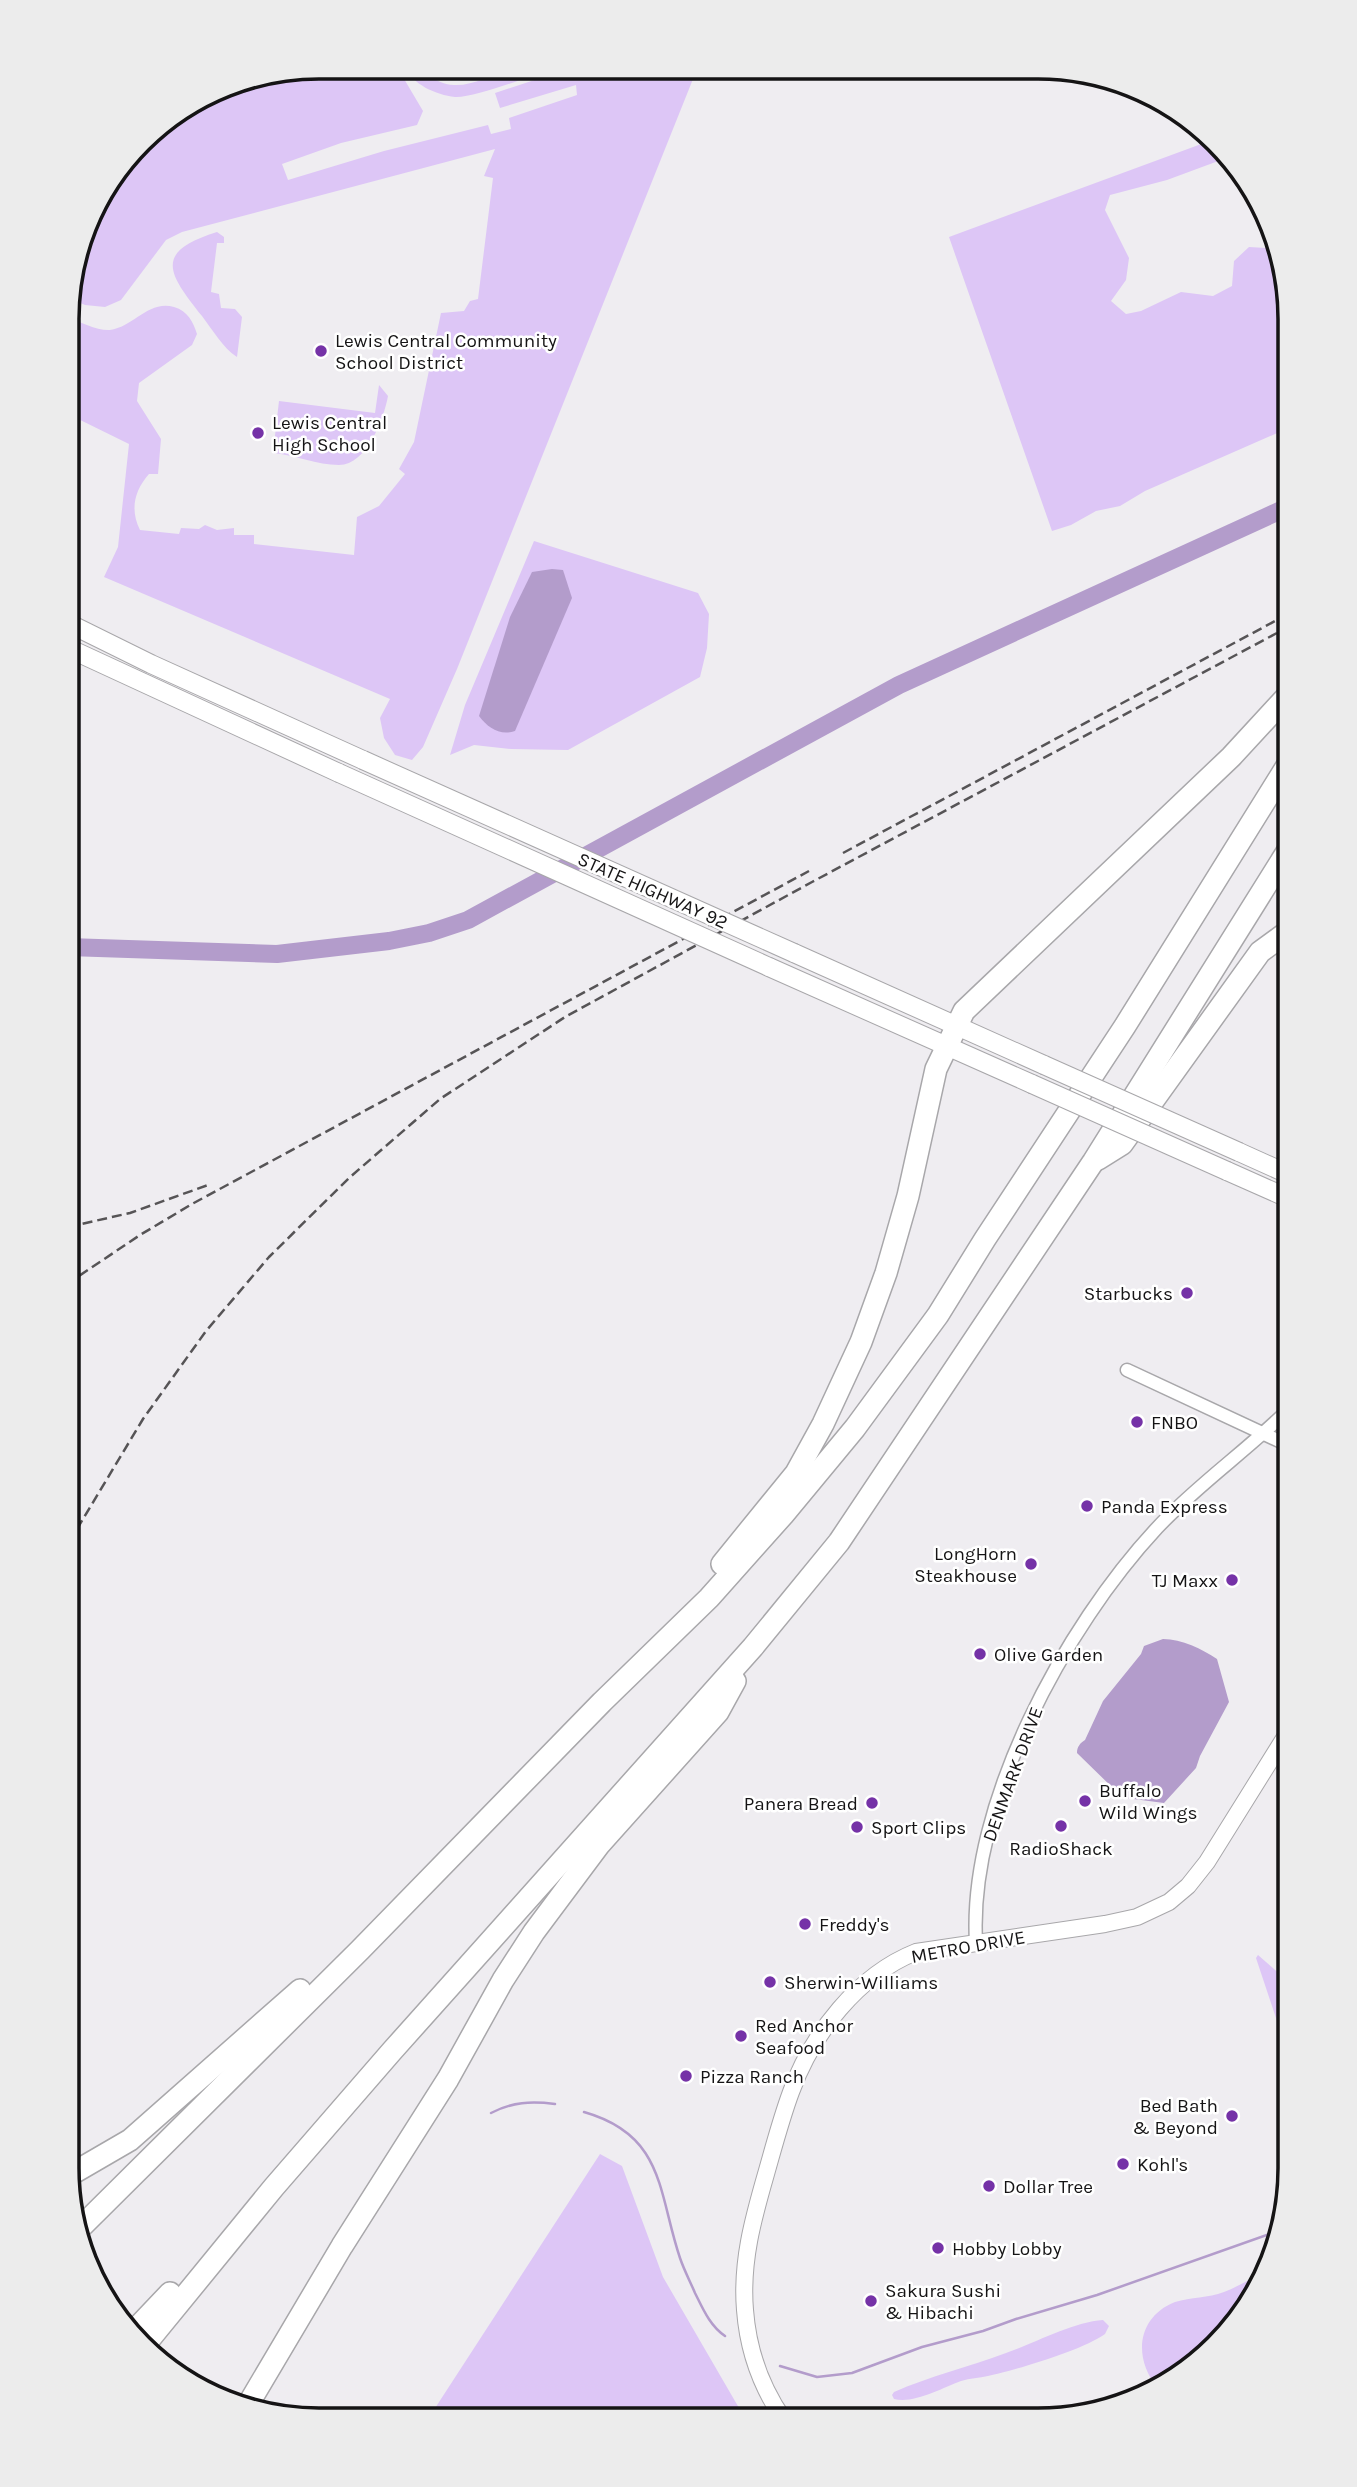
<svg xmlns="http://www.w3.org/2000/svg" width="1357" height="2487" font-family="Karla,sans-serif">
	<rect width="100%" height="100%" fill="#efedf1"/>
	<!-- green -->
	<g fill="#ddc6f6">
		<path d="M319,67h78l26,44 -6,14 -76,18 -59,21 6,16 96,-29 104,-26 3,9 20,-5 -2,-11 68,-23 -1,-10 -76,23 -5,-15 76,-25 126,1 -240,600 -34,78 -11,13 -17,-5 -11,-17 -4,-20 10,-19 -286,-122 14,-30 11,-103 -61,-30 1,-97c10,5 29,14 41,13 24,-3 38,-30 64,-23 14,4 19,15 23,27l-5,11 -53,38 -2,18 24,38 -3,35h-9c-15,17 -19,36 -9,56l39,4 2,-6 18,1 6,-4 12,5 17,-2v7h20v9l100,11 3,-38 22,-11 26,-32 -6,-5 15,-27 27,-129 23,-2 6,-10 8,-2 15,-121 -9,-2 11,-27 -313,83 -16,8 -45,60 -16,7 -20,-2 -16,-7v-12l14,-47 71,-111 69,-42z"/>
		<path d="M405,67c21,0 27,17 49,18 22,1 42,-14 63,-17 12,-2 26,0 39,0 -24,7 -80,30 -101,29 -19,-2 -43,-13 -50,-30z"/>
		<path d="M1213,142l8,12v6l-54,20 -57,15 -5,15 24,48 -3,22 -15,21 15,13 15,-3 40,-19 32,4 19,-10 2,-25 15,-14 17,1 12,32 1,41 11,34v70l-6,5 -139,61 -25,15 -24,5 -25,14 -19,6 -103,-294 255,-94z"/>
		<path d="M217,232l7,5v6h-7l-6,49 8,2 2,14 14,1 7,8 -5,40c-14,-9 -25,-28 -35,-41 -34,-43 -49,-64 15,-84z"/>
		<path d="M379,385l9,11c-4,22 -21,69 -49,69 -22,0 -44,-10 -66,-12l6,-52 96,12z"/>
		<path d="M534,541l164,52 11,21 -2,34 -7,29 -132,73 -57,-1 -37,-4 -24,10 15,-50z"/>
		<path d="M1258,1955l32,28v37l-10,10 -24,-72z"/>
		<path d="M600,2154l22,12 41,111 83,143 -318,-1z"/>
		<path d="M1267,2269l-28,53 -47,47 -35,18c-24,-29 -20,-70 18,-85 16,-5 33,-4 49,-10 15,-6 29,-14 43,-23z"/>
		<path d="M1103,2320l6,6 -4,8c-22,16 -89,36 -117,42 -9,2 -18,2 -27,5 -19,7 -47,23 -67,18l-2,-4 2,-3c36,-16 75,-25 112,-39 29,-10 67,-31 97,-33z"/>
	</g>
	<!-- water -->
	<g fill="#b39ccb">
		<path d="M552,569l11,1 9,28 -57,133c-15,5 -27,-3 -36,-15l31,-99 22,-45z"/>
		<path d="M1163,1639c19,0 39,10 54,20l12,43 -29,54 -4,12 -32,35 -38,-5 -8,-5 -41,-40c0,-6 3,-10 8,-13l18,-39 38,-47 3,-8z"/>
	</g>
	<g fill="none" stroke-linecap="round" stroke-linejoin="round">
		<!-- stream -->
		<g stroke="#b39ccb" stroke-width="2.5">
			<path d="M584,2112c81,23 74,81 96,146 4,12 10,23 15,35 8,16 15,33 30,43"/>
			<path d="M491,2113c21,-11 40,-12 64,-9"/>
			<path d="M780,2366l37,11 35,-4 70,-26 61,-16 33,-12 81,-24 184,-65"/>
		</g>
		<!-- river -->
		<path stroke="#b39ccb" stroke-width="18" d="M68,947l209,7 112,-13 40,-8 39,-13 431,-235 391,-179"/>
		<defs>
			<g id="street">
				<path d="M1264,218l19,56"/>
				<path d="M1127,1370l163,76"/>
				<path d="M976,1942c-8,-138 89,-315 181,-414 41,-44 91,-78 133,-120"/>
			</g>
			<g id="secondary">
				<path d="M92,207l2,-2"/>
				<path d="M784,2420c-23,-33 -36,-70 -39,-110 -4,-48 8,-91 21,-136 8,-28 15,-55 25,-82 21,-58 67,-117 125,-140l189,-28 32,-7 32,-15 19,-16 19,-24 83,-133"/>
			</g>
			<g id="primary">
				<path d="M68,623l83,41 212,96"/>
				<path d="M68,648l271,125"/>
				<path d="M794,953l250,112"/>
				<path d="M769,967l263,117"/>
				<path d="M1239,1152l51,23"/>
				<path d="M1227,1171l63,28"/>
			</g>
			<g id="highway">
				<path d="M1098,1159l24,-15 138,-192 30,-22"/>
				<path d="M722,1564l74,-91 27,-49 38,-82 25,-69 22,-77 28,-127 28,-58 267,-254 59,-64"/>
				<path d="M68,2176l62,-36 170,-150"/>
				<path d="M77,2231l283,-281 242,-248 107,-104 74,-83 72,-87 83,-113 47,-76 140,-213 165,-265"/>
				<path d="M132,2333l38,-40"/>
				<path d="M144,2346l130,-159 118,-136 361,-404 86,-105 254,-380 197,-315"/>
				<path d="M249,2403l93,-157 106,-167 55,-99 31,-48 65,-87 119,-133 17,-31"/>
			</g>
		</defs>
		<!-- street casing -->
		<use href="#street" stroke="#a8a7aa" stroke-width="15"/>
		<!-- secondary casing -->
		<use href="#secondary" stroke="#a8a7aa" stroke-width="18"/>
		<!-- primary casing -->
		<use href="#primary" stroke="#a8a7aa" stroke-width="20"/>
		<!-- highway casing -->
		<use href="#highway" stroke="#a8a7aa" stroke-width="24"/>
		<!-- street -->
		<use href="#street" stroke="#fff" stroke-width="12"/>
		<!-- secondary -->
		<use href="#secondary" stroke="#fff" stroke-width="16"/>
		<!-- primary -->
		<use href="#primary" stroke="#fff" stroke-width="18"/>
		<!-- highway -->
		<use href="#highway" stroke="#fff" stroke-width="21"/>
		<!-- rail -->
		<g stroke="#565456" stroke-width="2.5" stroke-dasharray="10 5" stroke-linecap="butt">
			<path d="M843,853l447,-240"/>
			<path d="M68,1227l62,-14 78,-28"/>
			<path d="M67,1284l73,-49 52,-31 617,-333"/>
			<path d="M77,1529l66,-110 63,-88 63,-74 80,-79 91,-79 125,-82 247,-135 478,-256"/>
		</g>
		<defs>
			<g id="primary-bridge">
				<path d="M363,760l431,193"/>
				<path d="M339,773l430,194"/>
				<path d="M1044,1065l195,87"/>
				<path d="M1032,1084l195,87"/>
			</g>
		</defs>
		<!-- primary-bridge casing -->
		<use href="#primary-bridge" stroke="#a8a7aa" stroke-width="20" stroke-linecap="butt"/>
		<!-- primary-bridge -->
		<use href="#primary-bridge" stroke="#fff" stroke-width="18"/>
	</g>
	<!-- markers -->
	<g fill="#7532a7" stroke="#fff" stroke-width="2.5">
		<circle cx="321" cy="351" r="7"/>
		<circle cx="258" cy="433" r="7"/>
		<circle cx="1187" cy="1293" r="7"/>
		<circle cx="1137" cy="1422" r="7"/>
		<circle cx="1087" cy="1506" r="7"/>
		<circle cx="1031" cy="1564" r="7"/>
		<circle cx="1232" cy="1580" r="7"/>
		<circle cx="980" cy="1654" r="7"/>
		<circle cx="1085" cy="1801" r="7"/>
		<circle cx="872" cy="1803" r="7"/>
		<circle cx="1061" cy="1826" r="7"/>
		<circle cx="857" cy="1827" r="7"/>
		<circle cx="805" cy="1924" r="7"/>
		<circle cx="770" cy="1982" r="7"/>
		<circle cx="741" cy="2036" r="7"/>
		<circle cx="686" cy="2076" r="7"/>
		<circle cx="1232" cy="2116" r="7"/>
		<circle cx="1123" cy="2164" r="7"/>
		<circle cx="989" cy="2186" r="7"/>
		<circle cx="938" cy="2248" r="7"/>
		<circle cx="871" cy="2301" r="7"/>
	</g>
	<g text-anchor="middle" stroke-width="5" stroke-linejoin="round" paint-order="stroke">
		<!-- poi labels -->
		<g font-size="19" fill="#151415" stroke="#fff" text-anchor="start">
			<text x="335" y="347">Lewis Central Community<tspan x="335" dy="22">School District</tspan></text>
			<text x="272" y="429">Lewis Central<tspan x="272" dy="22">High School</tspan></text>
			<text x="1173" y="1300" text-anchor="end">Starbucks</text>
			<text x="1151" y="1429">FNBO</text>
			<text x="1101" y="1513">Panda Express</text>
			<text x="1017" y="1560" text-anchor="end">LongHorn<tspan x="1017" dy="22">Steakhouse</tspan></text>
			<text x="1218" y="1587" text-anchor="end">TJ Maxx</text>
			<text x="994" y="1661">Olive Garden</text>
			<text x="1099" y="1797">Buffalo<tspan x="1099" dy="22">Wild Wings</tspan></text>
			<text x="858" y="1810" text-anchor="end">Panera Bread</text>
			<text x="871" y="1834">Sport Clips</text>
			<text x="1061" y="1855" text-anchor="middle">RadioShack</text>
			<text x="819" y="1931">Freddy's</text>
			<text x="784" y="1989">Sherwin-Williams</text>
			<text x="755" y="2032">Red Anchor<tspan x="755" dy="22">Seafood</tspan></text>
			<text x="700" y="2083">Pizza Ranch</text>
			<text x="1218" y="2112" text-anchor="end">Bed Bath<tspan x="1218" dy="22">&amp; Beyond</tspan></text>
			<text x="1137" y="2171">Kohl's</text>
			<text x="1003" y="2193">Dollar Tree</text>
			<text x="952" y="2255">Hobby Lobby</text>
			<text x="885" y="2297">Sakura Sushi<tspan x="885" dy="22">&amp; Hibachi</tspan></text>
		</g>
		<!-- street labels -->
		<g font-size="19" fill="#151415" stroke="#fff">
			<text transform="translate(653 890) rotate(24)" y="7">STATE HIGHWAY 92</text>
			<text transform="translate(1012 1774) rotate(-70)" y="7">DENMARK DRIVE</text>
			<text transform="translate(968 1946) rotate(-10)" y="7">METRO DRIVE</text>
		</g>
	</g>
	<!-- crop -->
	<path d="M0 0H1357V2487H0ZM319 79H1038A240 240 0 0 1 1278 319V2168A240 240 0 0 1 1038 2408H319A240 240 0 0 1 79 2168V319A240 240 0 0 1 319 79Z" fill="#ececec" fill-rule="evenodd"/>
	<path fill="none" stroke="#151415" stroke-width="3.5" d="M319 79H1038A240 240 0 0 1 1278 319V2168A240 240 0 0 1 1038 2408H319A240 240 0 0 1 79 2168V319A240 240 0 0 1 319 79Z"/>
</svg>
